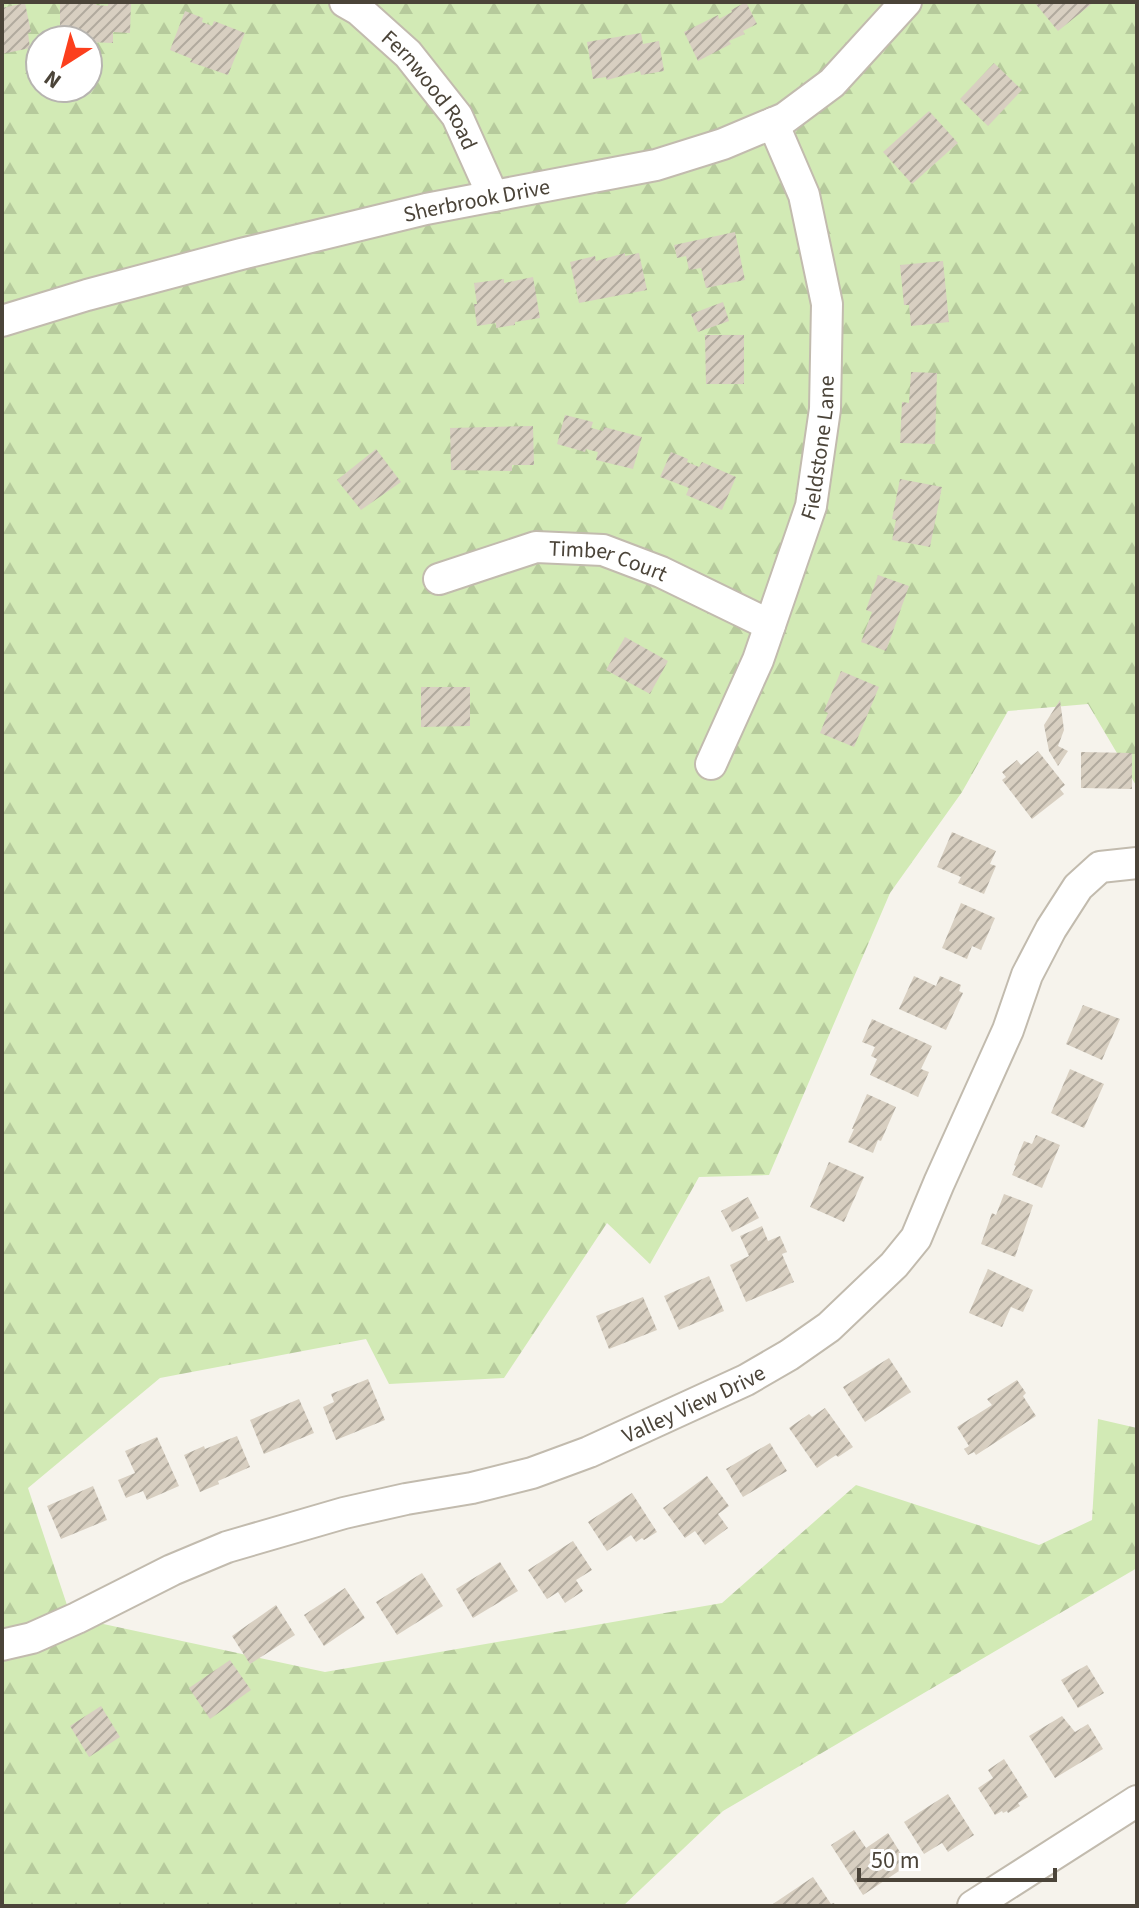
<svg xmlns="http://www.w3.org/2000/svg" width="1139" height="1908" font-family="'Source Sans 3',sans-serif">
	<defs>
		<pattern id="forest-firs" width="22" height="20" patternUnits="userSpaceOnUse" patternTransform="scale(2)"><rect width="22" height="20" fill="#d2eab5"/><path d="M5 1l3.5 6h-7zM16 11l3.5 6h-7z" fill="#b6ca9c"/></pattern>
		<pattern id="building-hatch" width="6" height="6" patternUnits="userSpaceOnUse" patternTransform="scale(2)"><rect width="6" height="6" fill="#d8cfc1"/><path d="M-1 1l2-2M0 6l6-6M5 7l2-2" fill="none" stroke="#b1aa9e"/></pattern>
	</defs>
	<rect width="100%" height="100%" fill="#f6f3ec"/>
	<!-- forest -->
	<path fill="url(#forest-firs)" fill-rule="evenodd" d="M2,2h1135v785l-49,-83 -80,7 -46,81 -72,101 -121,282 -70,2 -49,87 -43,-41 -103,155 -115,6 -23,-45 -206,39 -132,110 43,129 254,55 397,-69 134,-118 183,60 53,-25 6,-101 39,9v140l-414,243 -100,95h-621zM40,40h48v48h-48z"/>
	<!-- building -->
	<g fill="url(#building-hatch)">
		<path d="M60,2h36v3l12,1v-3l23,1 -1,29 -17,-1v11l-25,-1v-2h-28z"/>
		<path d="M746,2l11,22 -14,7 2,3 -16,7 2,3 -33,17 -14,-29 34,-17 1,4 13,-7 -1,-2z"/>
		<path d="M1034,2h60l-36,29z"/>
		<path d="M25,3l6,29 -3,1 2,15 -28,6v-46z"/>
		<path d="M185,11l18,7 -1,4 10,4 2,-5 31,12 -17,42 -38,-13 2,-3 -22,-9z"/>
		<path d="M641,33l2,11 16,-3 5,30 -23,4 -1,-4 -33,9 -1,-3 -13,2 -6,-37z"/>
		<path d="M994,63l28,27 -34,36 -28,-27z"/>
		<path d="M929,111l29,32 -46,41 -29,-32z"/>
		<path d="M735,232l10,48 -39,8 -5,-20 -12,2 -3,-14 -9,2 -3,-13z"/>
		<path d="M625,253v3l14,-3 8,37 -68,13 -9,-41 25,-6 1,5z"/>
		<path d="M943,261l6,61 -38,4 -2,-21h-5l-4,-40z"/>
		<path d="M533,277l7,41 -25,4v3l-19,3v-5l-19,3 -3,-22h3l-3,-21 30,-4v4z"/>
		<path d="M723,302l6,19 -31,11 -7,-18z"/>
		<path d="M705,335h39v49h-38z"/>
		<path d="M911,372l26,1 -2,71 -35,-1 2,-41 7,1z"/>
		<path d="M565,415l28,7 -2,6 12,3 1,-4 38,10 -9,32 -37,-9 2,-8 -12,-3 -1,3 -28,-8z"/>
		<path d="M533,426l1,39h-22v6l-61,-1 -1,-42z"/>
		<path d="M376,449l25,33 -40,28 -24,-30z"/>
		<path d="M671,452l17,7 -1,3 12,5 3,-5 34,15 -14,33 -36,-15 3,-7 -29,-11z"/>
		<path d="M900,479l42,8 -12,60 -38,-7 4,-20 -4,-1z"/>
		<path d="M878,575l31,11 -23,65 -25,-9 11,-30 -6,-2z"/>
		<path d="M625,637l43,24 -18,33 -44,-24z"/>
		<path d="M841,671l38,16 -25,60 -34,-14 8,-20 -4,-2z"/>
		<path d="M421,687h49v39l-49,1z"/>
		<path d="M1060,700l4,30 -6,16 10,5 -10,15 -9,-15 -5,-26z"/>
		<path d="M1038,751l27,34 -5,4 4,5 -32,25 -30,-39 4,-3 -4,-5 15,-12 4,5z"/>
		<path d="M1081,752l51,1v36l-51,-1z"/>
		<path d="M952,832l44,19 -6,13 6,2 -12,28 -26,-11 3,-6 -24,-10z"/>
		<path d="M961,903l34,15 -14,32 -9,-4 -5,13 -25,-11z"/>
		<path d="M914,976l22,10 4,-10 21,9 -2,6 4,2 -17,37 -47,-21z"/>
		<path d="M1083,1005l37,14 -18,41 -36,-16z"/>
		<path d="M872,1019l60,27 -11,23 8,3 -11,25 -48,-22 7,-16 -6,-3 4,-9 -13,-5z"/>
		<path d="M1070,1069l34,15 -20,44 -33,-15z"/>
		<path d="M867,1094l29,13 -15,34 -3,-1 -5,13 -25,-11 6,-13h-2z"/>
		<path d="M1036,1135l24,10 -18,43 -30,-13 4,-9 -2,-1 10,-24 8,3z"/>
		<path d="M829,1162l35,15 -20,45 -34,-15z"/>
		<path d="M1004,1194l29,11 -18,52 -34,-13 11,-31 4,2z"/>
		<path d="M748,1197l11,21 -27,14 -11,-21z"/>
		<path d="M762,1226l6,15 12,-5 7,16 -5,2 12,28 -48,20 -16,-37 19,-9 -9,-20z"/>
		<path d="M988,1269l45,21 -10,22 -12,-5 -9,20 -33,-14z"/>
		<path d="M709,1276l15,35 -45,19 -15,-34z"/>
		<path d="M643,1297l14,33 -48,19 -13,-33z"/>
		<path d="M889,1358l22,34 -46,30 -22,-35z"/>
		<path d="M368,1379l17,41 -49,20 -13,-33 11,-5 -3,-8z"/>
		<path d="M1017,1380l9,13 -3,3 13,20 -60,39 -2,-3 -6,3 -4,-6 5,-3 -12,-19 35,-22 -5,-6z"/>
		<path d="M299,1399l15,34 -50,21 -14,-34z"/>
		<path d="M825,1408l28,39 -15,10 -2,-2 -19,13 -28,-40 20,-14 3,3z"/>
		<path d="M237,1436l13,31 -32,14 1,3 -19,8 -16,-37 20,-9 1,3z"/>
		<path d="M157,1437l22,49 -32,14 -4,-9 -17,7 -8,-18 17,-7 -10,-22z"/>
		<path d="M770,1443l17,28 -44,26 -17,-28z"/>
		<path d="M707,1476l22,30 -11,8 10,14 -23,17 -10,-14 -10,7 -22,-30z"/>
		<path d="M93,1486l14,34 -46,19 -14,-33z"/>
		<path d="M632,1493l25,39 -13,8 -2,-2 -6,4 -5,-7 -24,16 -19,-29z"/>
		<path d="M573,1541l19,29 -16,10 7,11 -18,12 -7,-11 -11,7 -19,-29z"/>
		<path d="M500,1562l18,29 -45,27 -17,-29z"/>
		<path d="M422,1573l21,33 -46,29 -21,-33z"/>
		<path d="M345,1588l20,30 -41,28 -20,-31z"/>
		<path d="M276,1605l19,30 -45,29 -18,-28z"/>
		<path d="M230,1660l21,30 -41,29 -21,-31z"/>
		<path d="M1087,1665l17,28 -26,15 -17,-28z"/>
		<path d="M101,1706l19,31 -31,20 -19,-31z"/>
		<path d="M1062,1716l13,16 13,-8 15,25 -48,29 -26,-42z"/>
		<path d="M1004,1759l24,38 -10,6 2,3 -12,7 -1,-2 -4,2 -1,-2 -7,4 -17,-27 15,-10 -5,-8z"/>
		<path d="M948,1794l26,41 -26,17 -6,-9 -18,11 -20,-32z"/>
		<path d="M854,1830l12,18 22,-15 20,32 -45,30 -32,-50z"/>
		<path d="M813,1877l18,27 3,-1 2,3h-66z"/>
	</g>
	<g fill="none" stroke-linecap="round" stroke-linejoin="round">
		<defs>
			<g id="street">
				<path id="s1" d="M345,2l14,8 49,44 49,62 36,80"/>
				<path id="s2" d="M2,321l85,-26 154,-41 185,-45 230,-44 67,-21 62,-26 47,-35 74,-81"/>
				<path id="s3" d="M439,579l97,-32 67,3 58,22 109,53"/>
				<path id="s4" d="M711,764l47,-104 53,-154 14,-97 2,-105 -23,-109 -31,-72"/>
				<path id="s5" d="M2,1645l30,-7 45,-20 95,-48 55,-23 117,-34 62,-14 66,-11 60,-15 57,-21 157,-72 43,-25 40,-28 65,-62 22,-27 23,-55 69,-153 19,-55 24,-46 27,-42 22,-20 37,-4"/>
				<path d="M973,1906l164,-105"/>
			</g>
		</defs>
		<!-- street casing -->
		<use href="#street" stroke="#c2bbae" stroke-width="34"/>
		<!-- street -->
		<use href="#street" stroke="#fff" stroke-width="30"/>
	</g>
	<g text-anchor="middle" stroke-width="7" stroke-linejoin="round" paint-order="stroke">
		<!-- street labels -->
		<g font-size="22" fill="#4b4439" stroke="#fff">
			<text dy="8" stroke="none"><textPath href="#s1" startOffset="124">Fernwood Road</textPath></text>
			<text dy="8" stroke="none"><textPath href="#s2" startOffset="490">Sherbrook Drive</textPath></text>
			<text dy="8" stroke="none"><textPath href="#s4" startOffset="336">Fieldstone Lane</textPath></text>
			<text dy="8" stroke="none"><textPath href="#s3" startOffset="176">Timber Court</textPath></text>
			<text dy="8" stroke="none"><textPath href="#s5" startOffset="736">Valley View Drive</textPath></text>
		</g>
	</g>
	<!-- border -->
	<rect width="1139" height="1908" fill="none" stroke="#4b4439" stroke-width="8"/>
	<!-- north arrow -->
	<g transform="translate(64 64) rotate(216)"><circle r="38" fill="#ffffff" stroke="#b7b4b0" stroke-width="2"/>
	<path d="M0-6L14 30L0 20L-14 30Z" fill="#fc3f1d"/>
	<text y="-12" font-size="22" font-weight="bold" text-anchor="middle" fill="#4b4439">N</text>
	</g>
	<!-- scale -->
	<path d="M859 1868v12h196v-12" fill="none" stroke="#4b4439" stroke-width="4"/>
	<text x="871" y="1868" font-size="24" fill="#4b4439" stroke="#ffffff" stroke-width="6" paint-order="stroke">50 m</text>
</svg>
